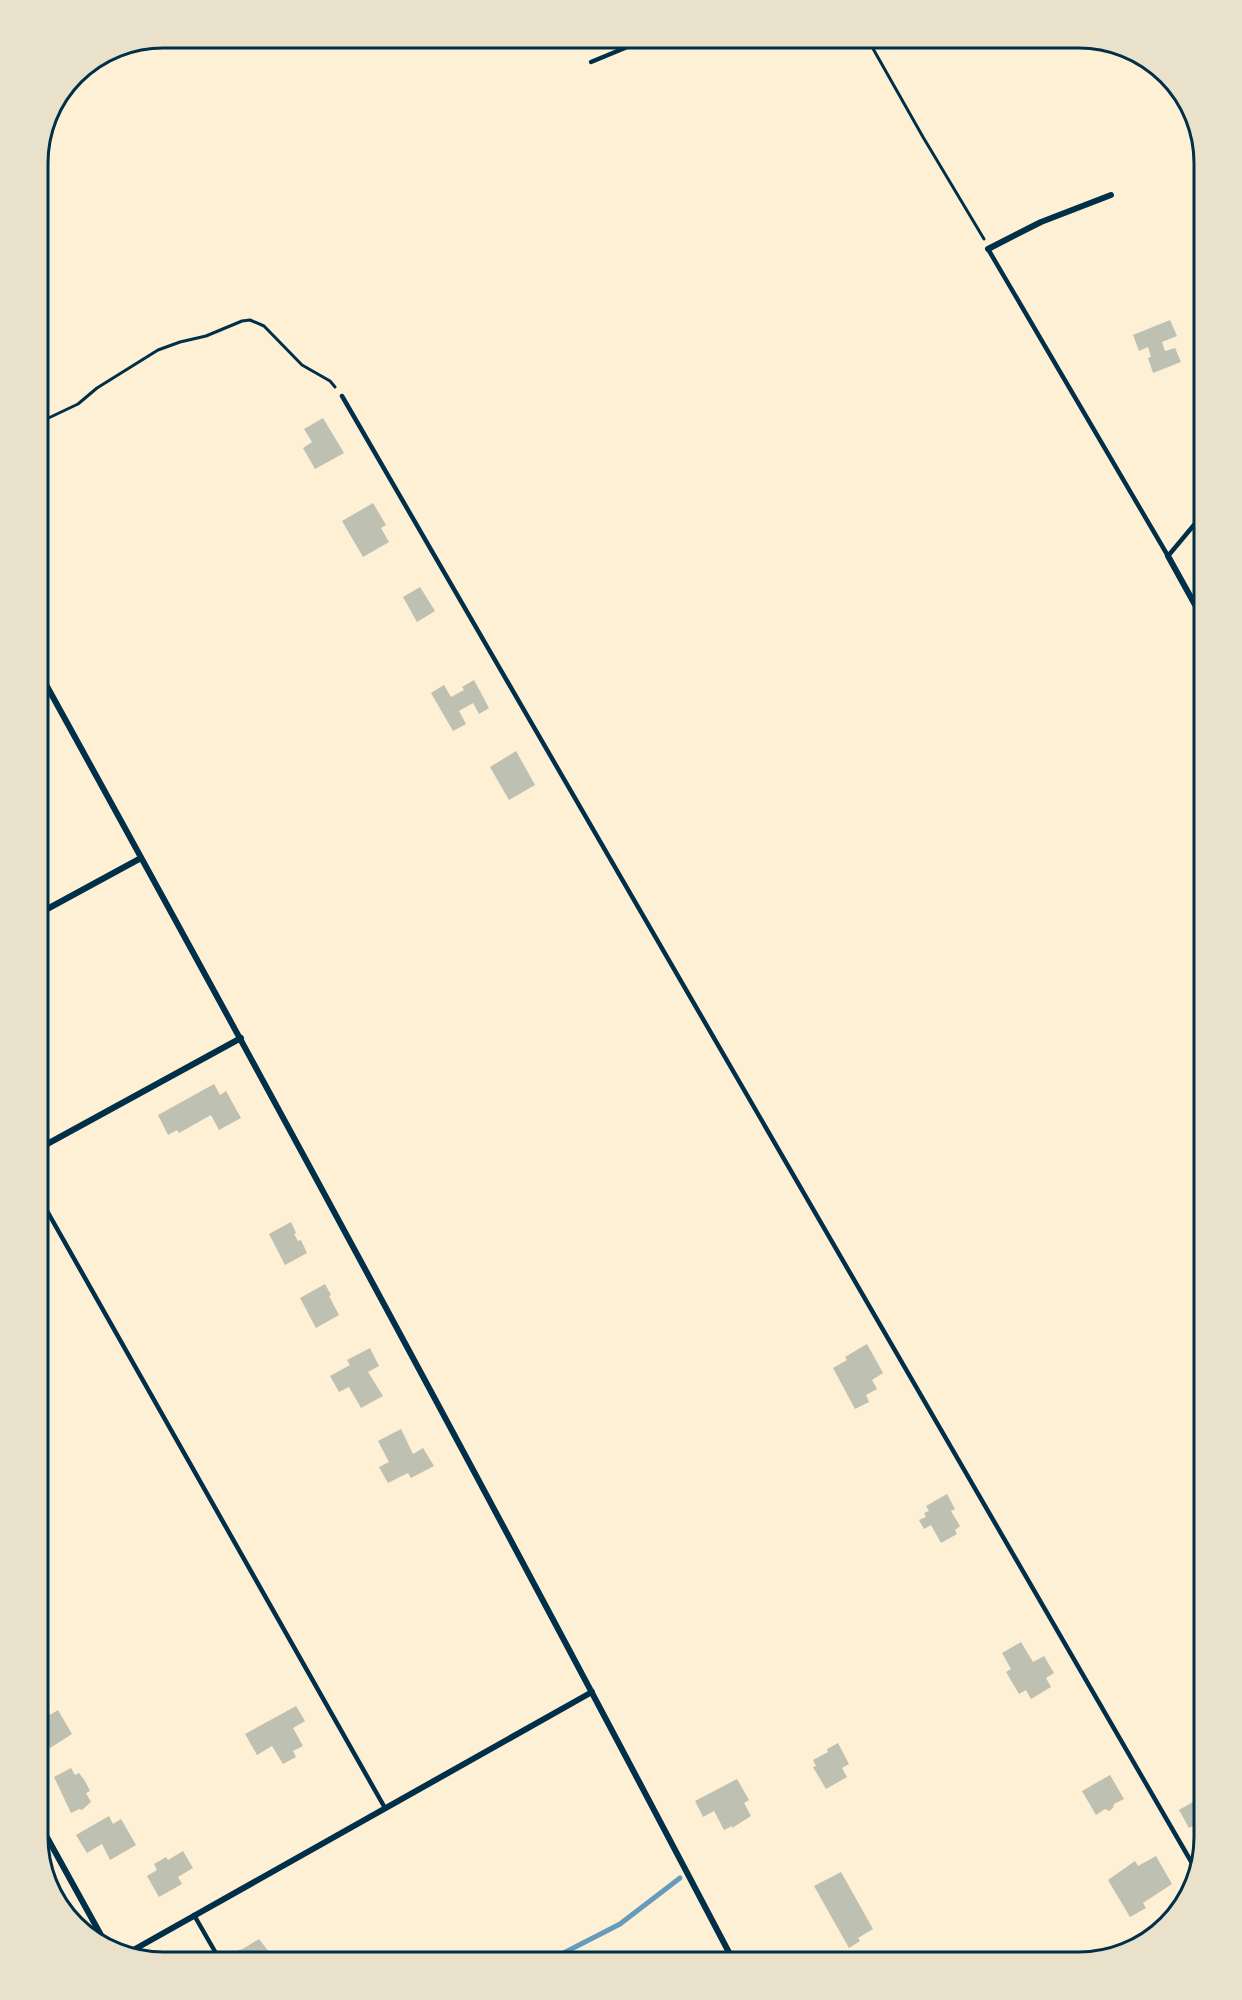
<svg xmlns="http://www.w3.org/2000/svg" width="1242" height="2000" font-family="Mulish,sans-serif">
	<rect width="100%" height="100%" fill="#fdf0d5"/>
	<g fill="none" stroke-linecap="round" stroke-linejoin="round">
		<!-- stream -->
		<path stroke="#669bbc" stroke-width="5" d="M546,1962l74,-38 60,-46"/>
	</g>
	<!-- building -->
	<g fill="#bec0b2">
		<path d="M1170,320l7,16 -15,6 3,9 10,-3 6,14 -28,11 -5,-15 3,-1 -3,-10 -9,4 -6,-16z"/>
		<path d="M323,418l21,35 -29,16 -12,-21 9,-6 -8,-13z"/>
		<path d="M373,503l13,22 -5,3 8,14 -26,15 -21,-36z"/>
		<path d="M420,587l15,24 -18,11 -14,-25z"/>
		<path d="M474,680l15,28 -10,6 -6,-11 -14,8 7,13 -13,7 -22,-38 13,-8 7,12 13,-7 -2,-3z"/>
		<path d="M516,751l19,34 -26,15 -19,-33z"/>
		<path d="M214,1084l6,11 6,-4 15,27 -22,12 -8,-15 -32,18 -2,-3 -9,5 -10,-20z"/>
		<path d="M291,1222l5,11 -2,1 4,7 3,-1 6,13 -22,12 -16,-31z"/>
		<path d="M325,1284l6,11 -2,1 10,19 -23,13 -16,-30z"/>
		<path d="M867,1344l16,29 -11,7 5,9 -11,6 3,7 -14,7 -22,-41 14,-8 -2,-3z"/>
		<path d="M370,1348l9,18 -11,6 15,24 -22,12 -12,-21 -10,5 -9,-16 20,-11 -3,-5z"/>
		<path d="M401,1429l12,25 10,-6 11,18 -23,12 -3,-5 -20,10 -9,-16 10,-5 -11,-21z"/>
		<path d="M947,1494l8,15 -4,2 9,15 -5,4 2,4 -16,9 -10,-18 -7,4 -5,-9 7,-3 -2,-4 5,-2 -3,-5z"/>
		<path d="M1021,1642l12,20 11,-6 10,17 -8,5 5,9 -20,12 -5,-9 -7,4 -13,-22 5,-3 -9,-16z"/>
		<path d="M296,1706l9,15 -12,7 10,18 -10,5 3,6 -13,7 -11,-18 -15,9 -12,-21z"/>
		<path d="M58,1710l14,24 -22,14 -9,-15 -3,2v-19l10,-5 2,4z"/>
		<path d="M838,1743l11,21 -7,4 5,9 -21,12 -13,-22 3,-1 -3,-6 15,-8 -1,-3z"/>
		<path d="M71,1768l4,7 4,-2 6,8 5,10 -4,2 5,9 -9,8 -3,-1 -8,4 -17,-36z"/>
		<path d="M1110,1775l14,24 -10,5 -1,4 -4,3 -4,-2 -9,6 -14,-24z"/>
		<path d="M737,1779l12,21 -5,3 7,13 -19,12v-2l-8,4 -10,-19 -11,6 -8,-16z"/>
		<path d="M1198,1799l6,11v10l-15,8 -10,-18z"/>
		<path d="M109,1816l4,8 8,-5 15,26 -26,15 -8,-16 -15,9 -11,-18z"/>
		<path d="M183,1851l10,17 -15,9 4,7 -23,13 -12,-21 10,-6 -3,-6 12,-7 2,3z"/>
		<path d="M1156,1856l16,28 -29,19 3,5 -16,9 -22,-37 27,-19 3,5z"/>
		<path d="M841,1872l32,57 -15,9 2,3 -11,7 -35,-62z"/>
		<path d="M259,1939l11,14 -3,2 5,7h-37l-5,-8 11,-5v1z"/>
	</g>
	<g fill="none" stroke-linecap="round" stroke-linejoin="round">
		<!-- path -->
		<g stroke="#003049" stroke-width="3">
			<path d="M867,38l56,99 61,102"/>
			<path d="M38,423l40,-19 19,-16 61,-38 22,-8 26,-6 36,-15 8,-1 14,6 38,39 28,16 5,6"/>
		</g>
		<!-- service -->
		<g stroke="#003049" stroke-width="4.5">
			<path d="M591,62l58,-24"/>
			<path d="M988,249l180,307 36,-43"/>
			<path d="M342,396l854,1474"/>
			<path d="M38,1195l347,613"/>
			<path d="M194,1915l27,47"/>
		</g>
		<!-- minor -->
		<g stroke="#003049" stroke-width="6">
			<path d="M988,249l53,-27 70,-27"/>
			<path d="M1168,556l36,65"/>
			<path d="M38,670c236,428 469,859 696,1292"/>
			<path d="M38,914l103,-56"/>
			<path d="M38,1149l203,-111"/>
			<path d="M38,1821l69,125"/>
			<path d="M128,1953l464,-261"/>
		</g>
	</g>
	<!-- crop -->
	<path d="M0 0H1242V2000H0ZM163 48H1079A115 115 0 0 1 1194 163V1837A115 115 0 0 1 1079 1952H163A115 115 0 0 1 48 1837V163A115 115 0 0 1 163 48Z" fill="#e9e1ca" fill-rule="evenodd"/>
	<path fill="none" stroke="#003049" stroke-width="3" d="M163 48H1079A115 115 0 0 1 1194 163V1837A115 115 0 0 1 1079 1952H163A115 115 0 0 1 48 1837V163A115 115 0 0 1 163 48Z"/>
</svg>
